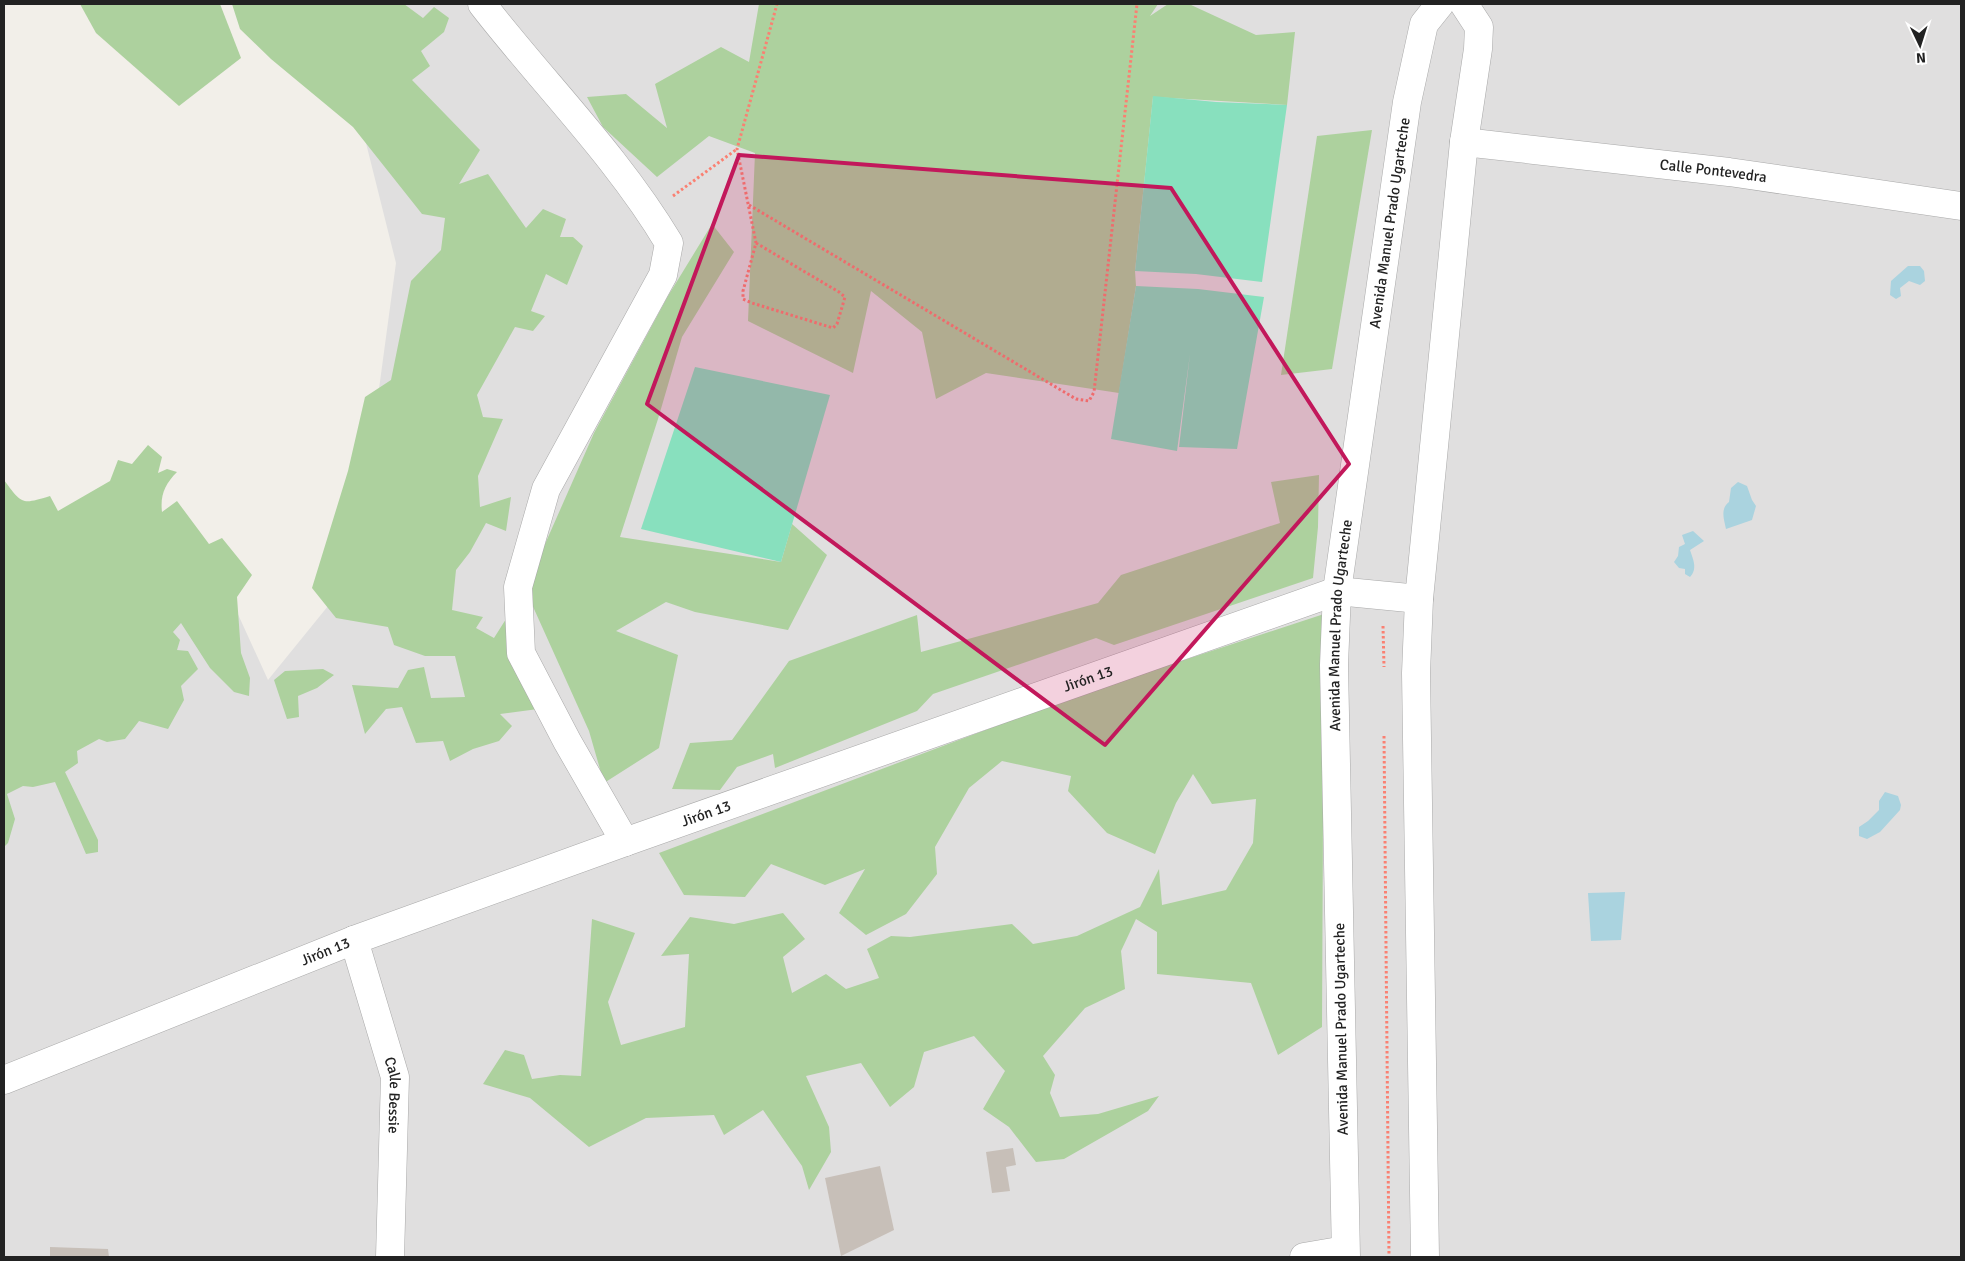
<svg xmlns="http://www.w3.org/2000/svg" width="1965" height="1261" font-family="Signika,sans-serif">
	<rect width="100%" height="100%" fill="#f2efe9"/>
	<!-- residential -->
	<path fill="#e0dfdf" d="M252,4h1709v1253h-1957v-744l206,40 58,127 86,-106 42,-311 -34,-136z"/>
	<!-- forest -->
	<g fill="#add19e">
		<path d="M80,4h140l21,54 -62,48 -83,-73z"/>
		<path d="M232,4h172l19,14 11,-11 15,11 -5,14 -23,19 9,15 -18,14 68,70 -21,34 29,-10 38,54 17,-19 23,10 -6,18h13l10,9 -16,39 -21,-11 -15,37 14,5 -12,15 -18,-4 -38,68 6,22 20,2 -25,57 2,31 31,-10 -5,34 -20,-8 -16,29 -14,18 -4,40 31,7 -7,11 18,10 12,-19 32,90 -38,5 12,12 -13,15 -26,8 -23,12 -7,-20 -27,2 -14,-36 -16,2 -21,25 -13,-49 46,3 10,-18 16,-3 7,31 34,-1 -10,-41h-30l-31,-11 -6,-18 -52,-9 -24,-30 36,-117 17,-74 26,-17 20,-99 30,-31 4,-32 -23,-4 -69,-87 -82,-68 -31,-30z"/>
		<path d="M759,4h399l-8,12 18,-12h21l67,31 39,-3 -8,73 -134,-8 -18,174 1,15 -17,107 -133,-20 -50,26 -14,-67 -51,-41 -18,82 -105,-52 7,-168 -46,-17 -52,41 -54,-50 -16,-30 39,-3 41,34 -12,-44 66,-37 28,15z"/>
		<path d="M1372,130l-40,239 -51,6 36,-239z"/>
		<path d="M712,224l22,28 -52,85 -24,82 -38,118 161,25 11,-38 35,31 -39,75 -93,-18 -29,-10 -50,29 62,24 -19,93 -55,35 -15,-52 -59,-131 4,-31 60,-136 74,-137z"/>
		<path d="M148,445l14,12 -4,16 9,-4 10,3c-12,12 -17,23 -15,40l15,-11 32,43 13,-6 30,37 -15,22 4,56 9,25 -1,18 -15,-4 -24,-24 -29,-45 -8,9 7,8 -3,10 11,1 10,18 -17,17 3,14 -16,29 -29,-8 -14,18 -18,3 -8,-3 -22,12 1,12 -13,9 33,68v12l-12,2 -31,-72 -22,5 -10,-1 -16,8 8,25 -7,24 -4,4v-367c18,24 17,25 46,16l8,15 52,-30 8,-21 14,4z"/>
		<path d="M1319,475l-1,52 -5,51 -199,67 -18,-7 -163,56 -16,17 -142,57 -2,-14 -36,13 -17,23 -48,-1 18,-46 42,-3 57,-79 128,-46 4,37 177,-49 23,-28 159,-52 -9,-41z"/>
		<path d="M1324,614l-2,413 -44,28 -27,-72 -94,-9v-42l-21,-13 -15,32 4,38 -40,19 -42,48 12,19 -5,18 10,24 38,-3 61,-18 -11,15 -84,48 -28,3 -27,-35 -26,-18 22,-38 -31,-35 -50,16 -10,35 -24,20 -29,-44 -55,13 23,51 2,25 -22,38 -7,-24 -39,-56 -39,25 -10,-20 -68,3 -57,29 -59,-49 -47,-14 22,-34 19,5 8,24 28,-4 21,1 11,-157 43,14 -27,69 13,43 64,-18 4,-73 -28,2 29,-39 44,7 49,-11 22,26 -22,18 9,36 34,-19 20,15 33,-11 -12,-29 24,-13 19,1 102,-13 21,20 44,-8 63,-29 19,-38 3,36 64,-15 27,-47 3,-44 -44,5 -19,-30 -17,29 -21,51 -48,-21 -39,-42 3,-15 -69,-15 -33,27 -34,59 2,27 -31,40 -40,21 -27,-22 26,-44 -40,16 -54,-21 -26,33 -61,-2 -25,-42 419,-158z"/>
		<path d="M323,669l11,6 -17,13 -19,8 1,21 -12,2 -13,-39 11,-9z"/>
	</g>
	<!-- pitch -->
	<g fill="#88e0be">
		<path d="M1153,96l63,6 71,3 -25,177 -66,-8 -61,-3z"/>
		<path d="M1136,286l62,3 66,8 -27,152 -58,-2 11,-93 -13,97 -66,-12z"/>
		<path d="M695,367l135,28 -49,167 -140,-33z"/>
	</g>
	<!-- water -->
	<g fill="#aad3df">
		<path d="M1908,266h12l4,5 1,10 -5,4 -11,-4 -9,7 1,8 -5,3 -6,-4 1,-14z"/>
		<path d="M1738,482l9,4 5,14 4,6 -4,14 -26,9c-2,-10 -6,-20 3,-27l2,-14z"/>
		<path d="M1693,531l11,10 -14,9c3,9 8,19 0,27l-5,-3v-5l-6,-1 -5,-6 4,-6 1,-9 6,-3 -3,-9z"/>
		<path d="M1885,792l13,4 3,9 -1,5 -20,22 -13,7 -8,-3v-9l9,-6 11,-11v-9z"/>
		<path d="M1625,892l-4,48 -30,1 -3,-48z"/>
	</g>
	<!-- building -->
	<g fill="#c7bfb8">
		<path d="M1013,1148l3,17 -10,2 4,24 -18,2 -6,-41z"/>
		<path d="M880,1166l14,64 -53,26 -16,-78z"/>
		<path d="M50,1247l58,2 1,8h-59z"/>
	</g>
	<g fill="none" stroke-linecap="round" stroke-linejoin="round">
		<defs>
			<g id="minor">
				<path d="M482,4c62,80 135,152 187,239l-6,32 -117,214 -28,98 3,66 46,88 58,101"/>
				<path id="s1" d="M1464,142l265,30 232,34"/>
				<path id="s2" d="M354,940l41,137 -5,180"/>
				<path id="s3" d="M4,1080l350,-140 271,-98 712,-251 82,8"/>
				<path d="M1304,1257l41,-7"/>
				<path id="s4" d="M1346,1257l-12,-592 3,-74 70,-489 17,-78 16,-20"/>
				<path d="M1425,1257l-9,-584 3,-74 45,-457 14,-93 1,-22 -15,-23"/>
			</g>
		</defs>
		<!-- minor casing -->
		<use href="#minor" stroke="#a9a9a9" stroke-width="29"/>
		<!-- path -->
		<g stroke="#fa8072" stroke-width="3" stroke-dasharray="2.5 2.5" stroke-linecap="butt">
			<path d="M673,196l64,-47"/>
			<path d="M749,205l327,194 13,2 5,-9 43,-388"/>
			<path d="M756,243l83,49 6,5 -8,27 -4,4 -81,-25 -9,-4v-8l13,-48 -19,-94 40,-145"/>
			<path d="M1383,626l1,41"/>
			<path d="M1384,736l5,521"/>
		</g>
		<!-- minor -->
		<use href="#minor" stroke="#fff" stroke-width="28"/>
	</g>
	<!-- marked area -->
	<path fill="#c2185b" fill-opacity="0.2" stroke="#c2185b" stroke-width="4" stroke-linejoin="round" d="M739,155l432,33 178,276 -244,281 -458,-341z"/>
	<g text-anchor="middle" stroke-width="5" stroke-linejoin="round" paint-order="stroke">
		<!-- street labels -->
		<g font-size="15" fill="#222" stroke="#fff">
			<text dy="5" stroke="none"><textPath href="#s1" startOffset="251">Calle Pontevedra</textPath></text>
			<text dy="5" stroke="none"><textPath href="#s4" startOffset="1038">Avenida Manuel Prado Ugarteche</textPath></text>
			<text dy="5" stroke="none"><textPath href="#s4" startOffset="632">Avenida Manuel Prado Ugarteche</textPath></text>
			<text dy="5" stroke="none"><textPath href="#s3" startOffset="1156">Jirón 13</textPath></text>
			<text dy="5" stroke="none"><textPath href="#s3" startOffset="751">Jirón 13</textPath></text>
			<text dy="5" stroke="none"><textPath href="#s3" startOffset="346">Jirón 13</textPath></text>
			<text transform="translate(1341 1029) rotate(-91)" y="5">Avenida Manuel Prado Ugarteche</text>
			<text dy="5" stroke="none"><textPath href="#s2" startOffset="161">Calle Bessie</textPath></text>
		</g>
	</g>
	<!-- border -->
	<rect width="1965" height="1261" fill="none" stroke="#222222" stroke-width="10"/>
	<!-- north arrow -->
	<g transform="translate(1920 45) rotate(176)" stroke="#ffffff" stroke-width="4" paint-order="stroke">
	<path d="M0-4L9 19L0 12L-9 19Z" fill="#222222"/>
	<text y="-8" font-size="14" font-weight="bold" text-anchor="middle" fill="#222222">N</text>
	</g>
</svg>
